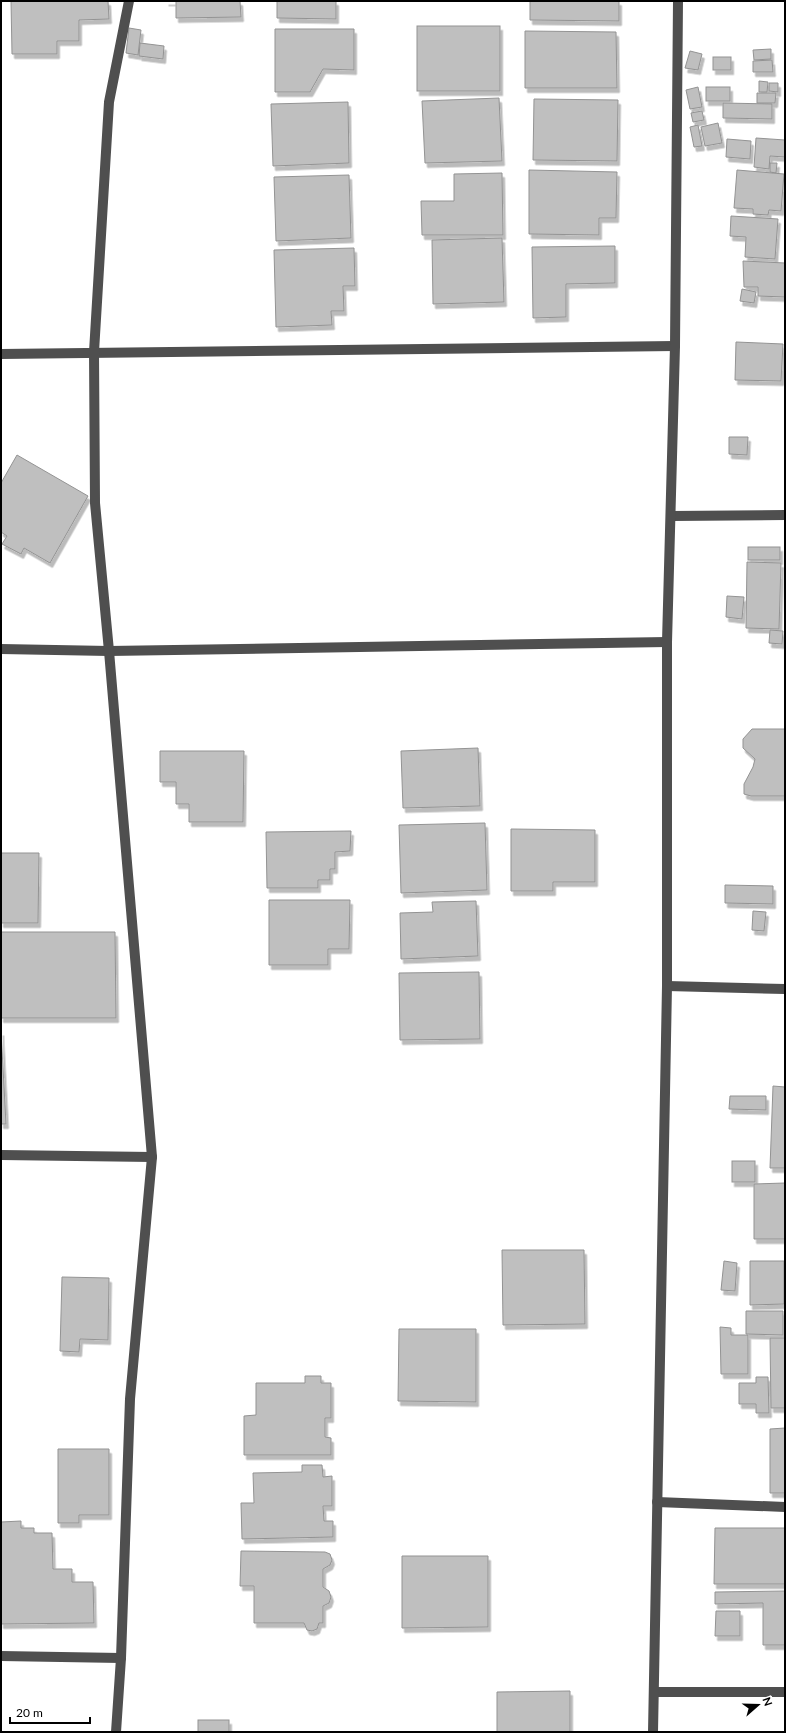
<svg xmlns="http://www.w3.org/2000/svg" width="786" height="1733" font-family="Lato,sans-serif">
	<defs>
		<filter id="shadow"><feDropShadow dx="2.5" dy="4.5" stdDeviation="0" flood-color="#0004"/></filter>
	</defs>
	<rect width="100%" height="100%" fill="#fff"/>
	<!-- building -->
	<g fill="#bfbfbf" stroke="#939393" filter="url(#shadow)">
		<path d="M11,1h97l1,18 -30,1v21h-22v13h-45z"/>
		<path d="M166,1h74l1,16 -65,1v-17z"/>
		<path d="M277,1h59v18l-59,-1z"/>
		<path d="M530,1h89v20l-89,-1z"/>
		<rect x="417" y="26" width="83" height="65"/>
		<path d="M129,28l12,2 -3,25 -12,-2z"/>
		<path d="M275,29h79v41l-31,-1 -13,23h-35z"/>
		<path d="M525,31l91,1 1,56h-92z"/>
		<path d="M140,43l24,3 -1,13 -24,-3z"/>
		<path d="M771,49v10l-17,1 -1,-10z"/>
		<path d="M690,51l12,3 -4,16 -13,-2z"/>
		<rect x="713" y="57" width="18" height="13"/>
		<path d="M772,60l1,12h-20v-11z"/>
		<path d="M759,81l9,1 -1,10h-8z"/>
		<path d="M769,83h9v9l-9,-1z"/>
		<path d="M698,87l4,20 -12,2 -4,-19z"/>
		<rect x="706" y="87" width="24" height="14"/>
		<path d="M757,93h19l-1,10h-18z"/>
		<path d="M499,98l3,63 -77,2 -3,-62z"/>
		<path d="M534,99l84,1 -1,61 -84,-1z"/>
		<path d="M348,102l1,61 -76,3 -2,-62z"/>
		<path d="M723,103l49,1v15l-49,-1z"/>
		<path d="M702,111l2,9 -11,2 -2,-9z"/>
		<path d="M718,123l4,20 -17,3 -4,-19z"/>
		<path d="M698,125l4,21 -8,1 -4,-20z"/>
		<path d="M756,138l29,2v17l-15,-1 -1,13 -15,-2z"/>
		<path d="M727,139l24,2 -1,18 -24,-2z"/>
		<path d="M770,163h7l-1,10 -6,-1z"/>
		<path d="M529,170l88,2 -1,46h-17v17l-70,-1z"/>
		<path d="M737,170l47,4 -3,37 -12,-1 -1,5 -15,-1v-5l-19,-1z"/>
		<path d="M502,173l1,62h-81l-1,-34h33v-27z"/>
		<path d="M349,175l2,63 -75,3 -2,-64z"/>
		<path d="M731,216l47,3 -3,40 -30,-2 1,-20 -16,-1z"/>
		<path d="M502,238l2,64 -71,2 -1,-64z"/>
		<path d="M615,246v37l-49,1v33l-33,1 -1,-71z"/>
		<path d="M354,248l1,38h-12l1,25h-13l1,14 -56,2 -2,-77z"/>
		<path d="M743,261l42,2v34l-27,-1v-9h-14z"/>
		<path d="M742,289l14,3 -2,11 -14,-2z"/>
		<path d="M736,342l47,2 -2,37 -46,-1z"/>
		<path d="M729,437h19l-1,18 -18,-1z"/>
		<path d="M17,455l71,41 -38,67 -26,-15 -3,6 -19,-10 5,-8 -6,-4v-49z"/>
		<rect x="748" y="547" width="32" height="13"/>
		<path d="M747,562l34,1 -2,66 -33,-1z"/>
		<path d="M727,596l17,1 -2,22 -16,-2z"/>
		<path d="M770,630l13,1 -1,13 -13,-1z"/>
		<path d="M752,729h33v67h-34l-7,-2v-10l9,-17 2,-8 -12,-11v-9z"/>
		<path d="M478,748l2,58 -77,2 -2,-57z"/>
		<path d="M160,751h84l-1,71h-54v-18h-13v-22h-16z"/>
		<path d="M485,823l2,67 -86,3 -2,-68z"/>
		<path d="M511,829l84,1v52h-42v9h-42z"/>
		<path d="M351,831l-1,20 -15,1v17h-5v11h-12v8h-51l-1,-56z"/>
		<path d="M1,853h38l-1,70h-37z"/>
		<path d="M725,885l48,1v18l-48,-1z"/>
		<path d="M269,900h81l-1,49h-21v16h-59z"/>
		<path d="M476,901l2,55 -77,3 -1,-46 33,-1 -1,-10z"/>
		<path d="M753,911l13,1 -2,19 -12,-1z"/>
		<path d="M1,932h114l1,86h-115z"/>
		<path d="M479,972l1,67 -80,1 -1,-67z"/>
		<path d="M1,1031l5,93h-5z"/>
		<path d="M773,1086l12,1v81h-15z"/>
		<path d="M730,1096h36v14l-37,-1z"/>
		<rect x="732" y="1161" width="23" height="21"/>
		<path d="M785,1183v56h-31v-55z"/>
		<path d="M502,1250h82l1,74 -82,1z"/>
		<path d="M724,1261l13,2 -2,28 -14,-1z"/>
		<path d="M750,1261h34v43l-34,1z"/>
		<path d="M62,1277l47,1 -1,62 -28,-1 -1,13 -19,-1z"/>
		<path d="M746,1311h37v24l-37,-1z"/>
		<path d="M720,1327l11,1v7h17v39h-27z"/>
		<path d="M399,1329h77v73l-78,-1z"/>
		<path d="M770,1338h15v70h-14z"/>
		<path d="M305,1376h16v7h10v35h-6v19l6,1v17h-87v-39l12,-1v-32h49z"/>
		<path d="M756,1377h12l1,36h-13v-9h-17v-21h17z"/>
		<path d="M785,1428v65h-15v-64z"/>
		<path d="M58,1449h51v66h-30v8h-21z"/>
		<path d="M302,1465h20l1,12 9,-1v30h-9l1,15h9v16l-91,2 -1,-36h13l-1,-30 49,-1z"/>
		<path d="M21,1521v7h13v5h18l1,36h19v13h21l1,41 -93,1v-102z"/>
		<path d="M715,1528h70v56h-71z"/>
		<path d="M241,1551l84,1 5,2 2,6 -2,5 -7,4v18l6,4 2,6 -2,6 -6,3v17h-4l-2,6 -5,2 -5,-1 -3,-7h-50v-37h-14z"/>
		<path d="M402,1556h86v71l-86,1z"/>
		<path d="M785,1591v54h-22v-42l-48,1v-12z"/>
		<path d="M716,1611h24v25h-25z"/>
		<path d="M570,1691v41h-73v-40z"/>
		<rect x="198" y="1720" width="31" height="12"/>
	</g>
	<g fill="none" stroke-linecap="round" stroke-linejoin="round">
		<!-- minor -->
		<g stroke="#4f4f4f" stroke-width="10">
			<path d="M1,354l674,-8"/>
			<path d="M672,516l113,-1"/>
			<path d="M1,649l108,2 558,-9"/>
			<path d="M667,986l118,3"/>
			<path d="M1,1155l151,2"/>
			<path d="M657,1502l128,5"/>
			<path d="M1,1656l120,2"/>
			<path d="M654,1692h131"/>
			<path d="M116,1732l5,-74 9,-259 22,-242 -43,-506 -14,-148 -1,-151 15,-250 20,-101"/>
			<path d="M653,1732l14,-746v-344l8,-296 3,-345"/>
		</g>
	</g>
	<!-- border -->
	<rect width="786" height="1733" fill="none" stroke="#000000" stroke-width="4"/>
	<!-- north arrow -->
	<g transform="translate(758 1705) rotate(70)" stroke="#ffffff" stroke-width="3" paint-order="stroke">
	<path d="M0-3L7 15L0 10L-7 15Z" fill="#000000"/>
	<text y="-6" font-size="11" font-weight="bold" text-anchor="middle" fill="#000000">N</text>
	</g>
	<!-- scale -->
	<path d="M10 1717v6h80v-6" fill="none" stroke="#000000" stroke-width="2"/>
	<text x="16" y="1717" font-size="12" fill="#000000" stroke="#ffffff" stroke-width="3" paint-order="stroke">20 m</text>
</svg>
